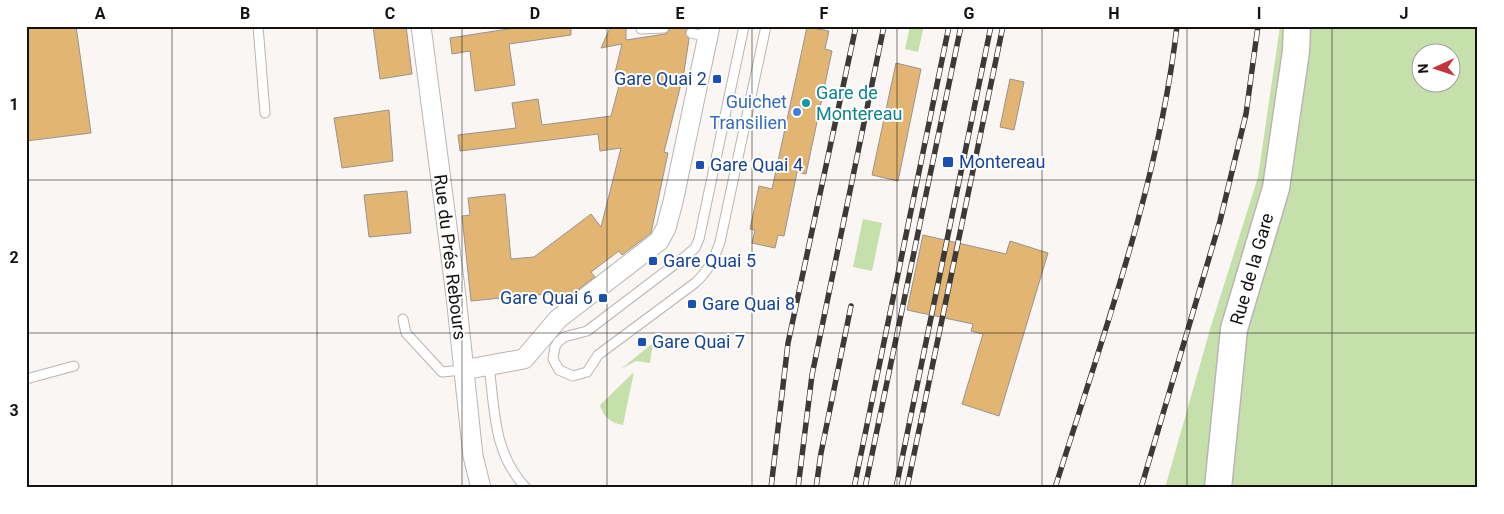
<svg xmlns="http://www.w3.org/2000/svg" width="1504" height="514" font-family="Roboto,sans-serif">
	<rect width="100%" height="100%" fill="#faf6f3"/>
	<!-- green -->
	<g fill="#c6e0ab" fill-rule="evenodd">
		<path d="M910,26h14l-6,26 -13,-3z"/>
		<path d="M1280,26h198v462h-313l46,-162 47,-149zM1422,52h30v30h-30z"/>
		<path d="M863,219l19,4 -10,48 -19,-4z"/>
		<path d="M653,343l-3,20 -14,-2 -15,8z"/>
		<path d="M634,372l-11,53c-12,-2 -20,-8 -23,-20z"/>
	</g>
	<!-- building -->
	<g fill="#e3b572" stroke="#979491">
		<path d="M26,26h50l15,107 -65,8z"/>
		<path d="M373,26h33l6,48 -32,5z"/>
		<path d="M527,26h44v9l-62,9 6,41 -40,6 -5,-40 -18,3 -2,-16z"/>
		<path d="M611,26h15v14l39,-6 4,-3 1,-5h22l-7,6 4,7 -5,33 -20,80 4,1 -17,80 -29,22 -3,-4 -28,21 4,5 -23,17 -41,1 -60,6 -9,-85 8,-1 -2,-17 37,-4 6,65 23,-2 57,-43 10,13 20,-79 -21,3 -2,-17 -138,17 -2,-16 58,-7 -4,-25 26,-4 4,26 69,-9 10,-38 -7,-1 8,-33 -21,4z"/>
		<path d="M807,27l22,4 -4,18 7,2 -26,123 -9,-2 -13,64 -6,-1 -3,13 -23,-5 3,-13 -5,-1 9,-43 13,3z"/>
		<path d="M896,63l25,6 -23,112 -26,-6z"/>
		<path d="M1010,79l14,3 -10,48 -14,-3z"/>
		<path d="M389,110l4,51 -51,7 -8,-50z"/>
		<path d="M407,191l4,42 -42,4 -5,-42z"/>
		<path d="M923,235l83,19 4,-13 38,12 -49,163 -37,-12 21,-70 -12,-3 2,-7 -66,-14z"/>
	</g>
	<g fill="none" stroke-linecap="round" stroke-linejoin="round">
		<defs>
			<g id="service">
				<path d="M258,26l7,87"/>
				<path d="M744,26l-45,213 -4,9 -8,7 -100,76 -23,6 -6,5 -3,5 -2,12 6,11 14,6 14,-4 11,-17 97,-72c13,-12 19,-23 25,-41l46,-216"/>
				<path d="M641,29l23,-1"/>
				<path d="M691,33l17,4"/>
				<path d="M403,319l3,14 36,39 21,-2"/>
				<path d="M489,366c6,45 4,87 37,122"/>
				<path d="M26,379l48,-13"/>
			</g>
			<g id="minor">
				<path d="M421,26l35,270 17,160 8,32"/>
				<path d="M463,370l61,-11 34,-40 101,-78 7,-13 7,-26 37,-176"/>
			</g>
			<path id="secondary" d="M1218,488l16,-159 42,-141 20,-137 1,-25"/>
		</defs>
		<!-- service casing -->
		<use href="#service" stroke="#bab5b3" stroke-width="11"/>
		<!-- minor casing -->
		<use href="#minor" stroke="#bab5b3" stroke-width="21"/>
		<!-- secondary casing -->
		<use href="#secondary" stroke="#bab5b3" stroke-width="29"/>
		<!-- service -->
		<use href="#service" stroke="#fff" stroke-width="9"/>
		<!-- minor -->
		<use href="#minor" stroke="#fff" stroke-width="19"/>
		<!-- secondary -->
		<use href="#secondary" stroke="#fff" stroke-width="26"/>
		<defs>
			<g id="rail">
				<path d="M771,488l17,-145 68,-317"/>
				<path d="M798,488l14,-113 72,-349"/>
				<path d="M816,488l5,-35 30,-147"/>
				<path d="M854,488l95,-462"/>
				<path d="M865,488l96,-462"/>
				<path d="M896,488l95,-462"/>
				<path d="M907,488l96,-462"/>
				<path d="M1055,488c47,-150 104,-305 122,-462"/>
				<path d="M1141,488l79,-267 26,-107 12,-88"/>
			</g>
		</defs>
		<!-- rail casing -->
		<use href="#rail" stroke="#3c3a39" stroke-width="5.5"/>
		<!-- rail -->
		<use href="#rail" stroke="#fff" stroke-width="4" stroke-dasharray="11" stroke-linecap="butt"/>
	</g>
	<!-- grid -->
	<path fill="none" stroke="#141312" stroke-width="1" stroke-opacity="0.55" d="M172,26v462M317,26v462M462,26v462M607,26v462M752,26v462M897,26v462M1042,26v462M1187,26v462M1332,26v462M26,180h1452M26,333h1452"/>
	<!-- markers -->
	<g fill="#1a4fb4" stroke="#fff" stroke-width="2">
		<rect x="712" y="74" width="10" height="10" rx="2.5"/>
		<rect x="942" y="156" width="12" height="12" rx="2.5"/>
		<rect x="695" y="160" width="10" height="10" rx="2.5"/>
		<rect x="648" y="256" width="10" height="10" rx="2.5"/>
		<rect x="598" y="293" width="10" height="10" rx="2.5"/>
		<rect x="687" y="299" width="10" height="10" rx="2.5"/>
		<rect x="637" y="337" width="10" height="10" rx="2.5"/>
	</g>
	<circle fill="#0f9aa8" stroke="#fff" stroke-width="2" cx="806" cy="103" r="5"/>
	<circle fill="#3f7fe0" stroke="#fff" stroke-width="2" cx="797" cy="112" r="5"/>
	<g text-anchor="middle" stroke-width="4" stroke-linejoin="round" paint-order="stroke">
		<!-- transit labels -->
		<g font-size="18" fill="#164399" stroke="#fff" text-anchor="start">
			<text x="707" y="85" text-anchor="end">Gare Quai 2</text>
			<text x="959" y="168">Montereau</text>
			<text x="710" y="171">Gare Quai 4</text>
			<text x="663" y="267">Gare Quai 5</text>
			<text x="593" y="304" text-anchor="end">Gare Quai 6</text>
			<text x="702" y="310">Gare Quai 8</text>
			<text x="652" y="348">Gare Quai 7</text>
		</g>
		<!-- culture labels -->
		<g font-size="18" fill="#0d838f" stroke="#fff" text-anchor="start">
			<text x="816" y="99">Gare de<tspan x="816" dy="21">Montereau</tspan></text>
		</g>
		<!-- shop labels -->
		<g font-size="18" fill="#366cbe" stroke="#fff" text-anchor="end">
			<text x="787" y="108">Guichet<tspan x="787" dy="21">Transilien</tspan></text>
		</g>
		<!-- street labels -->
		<g font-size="18" fill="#141312" stroke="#fff">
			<text transform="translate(450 257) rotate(83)" y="6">Rue du Prés Rebours</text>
			<text transform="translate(1252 269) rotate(-74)" y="6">Rue de la Gare</text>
		</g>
	</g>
	<!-- border -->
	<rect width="1504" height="514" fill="none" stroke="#ffffff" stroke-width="55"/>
	<!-- north arrow -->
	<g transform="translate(1436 68) rotate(267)"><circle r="24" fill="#ffffff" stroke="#a1a1a0"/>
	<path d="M0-4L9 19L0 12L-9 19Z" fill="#c3333a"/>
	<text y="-8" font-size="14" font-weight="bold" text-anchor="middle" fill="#141312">N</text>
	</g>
	<rect x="28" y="28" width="1448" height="458" fill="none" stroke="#141312" stroke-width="2"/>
	<g font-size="16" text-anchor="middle" font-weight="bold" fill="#141312">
		<text x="100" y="19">A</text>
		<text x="245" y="19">B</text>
		<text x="390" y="19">C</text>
		<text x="535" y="19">D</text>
		<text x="680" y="19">E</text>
		<text x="824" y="19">F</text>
		<text x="969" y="19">G</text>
		<text x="1114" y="19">H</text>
		<text x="1259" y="19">I</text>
		<text x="1404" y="19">J</text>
		<text x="14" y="110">1</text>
		<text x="14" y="263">2</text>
		<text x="14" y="416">3</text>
	</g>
</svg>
